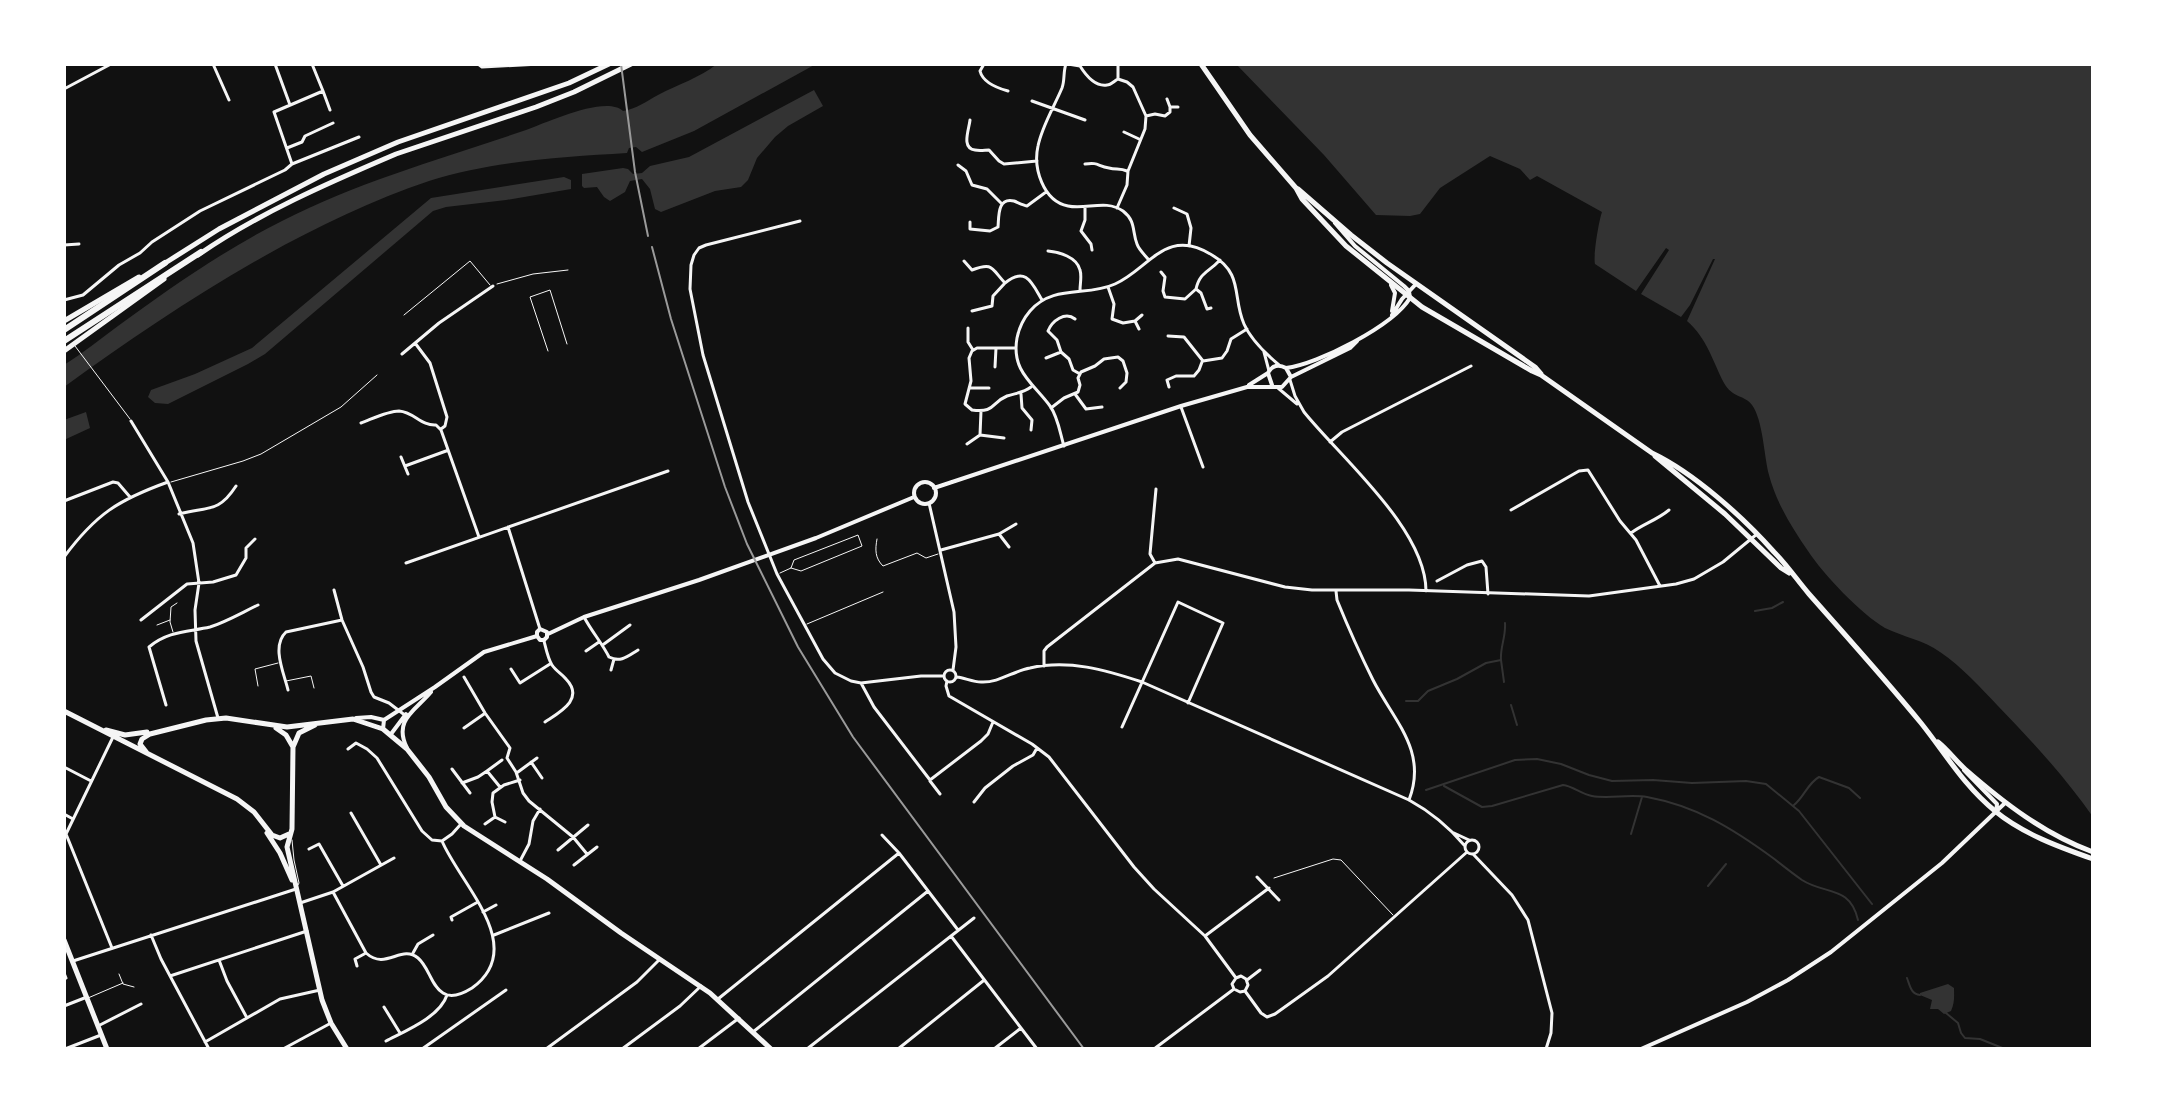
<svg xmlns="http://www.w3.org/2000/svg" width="2157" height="1113" font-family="'Noto Sans',sans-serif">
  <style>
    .water { fill: #333 }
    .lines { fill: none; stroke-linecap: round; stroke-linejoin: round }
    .stream { stroke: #333; stroke-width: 2 }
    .service { stroke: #f5f5f5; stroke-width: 1 }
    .minor { stroke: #f5f5f5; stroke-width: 3 }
    .tertiary { stroke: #f5f5f5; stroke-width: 4 }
    .primary { stroke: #f5f5f5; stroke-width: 5 }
    .trunk { stroke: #f5f5f5; stroke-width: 5 }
    .motorway { stroke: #f5f5f5; stroke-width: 6 }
    .rail { stroke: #9a9a9a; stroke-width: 2 }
  </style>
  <rect width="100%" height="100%" fill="#111"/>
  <path class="water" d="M717,64H816L694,131L642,152L636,147L629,148L627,153C562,157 492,161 429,181C301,224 173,308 64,387V365C83,353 100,339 118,326C170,288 224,250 282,221C360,181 444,158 526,130C548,122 606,95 623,111C636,109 647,101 658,95C679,84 699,78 717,64Z
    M1236,64H2093V817C2065,777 2032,741 1998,706C1980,687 1962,667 1940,652C1924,640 1903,637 1885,628C1861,614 1823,574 1808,551C1792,528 1776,502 1769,475C1764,456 1763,420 1752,405C1745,395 1732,398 1724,383C1713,362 1707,338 1687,321L1715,259H1713L1690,305L1681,317L1641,294L1669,250L1666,248L1636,291L1595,264C1593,256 1599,220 1602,212L1537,176L1530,180L1520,169L1490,156L1440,188L1420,214L1410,216L1376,215L1324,155Z
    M814,90L823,106L788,126L775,137L757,158L748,180L741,187L715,191L661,212L655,209L650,189L642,179L630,181L625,192L610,201L604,197L597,187L584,188L582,186V174L623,168L628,169L633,174L642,173L650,166L689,157Z
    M564,177L571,180V189L506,200L446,207L433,211L265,354L248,364L168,404L155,403L148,397L151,390L195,374L252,348L431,198Z
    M86,412L90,428L64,440V420Z
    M1948,984L1954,988C1954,996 1955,1002 1951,1011L1944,1014L1938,1009H1930L1932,1000L1920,995V993Z"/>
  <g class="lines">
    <path class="stream" d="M1755,611L1772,608L1783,602
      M1501,660L1504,682
      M1406,701H1418L1428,691L1457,679L1486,663L1501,660C1500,647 1506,637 1505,623
      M1511,705L1517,725
      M1444,786L1482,807L1492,806L1563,785C1573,786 1581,794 1592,796C1609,799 1629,794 1647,797C1696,806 1732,828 1773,858C1782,865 1792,873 1802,880C1825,895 1850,885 1858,920
      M1426,790L1515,760L1537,759L1561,764L1589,775L1612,781L1653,780L1692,783L1746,781L1766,784L1799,811L1872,904
      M1794,805C1804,797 1808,783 1819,777L1849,788L1860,798
      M1631,834L1642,797
      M1708,886L1726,864
      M1907,978C1910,986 1911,994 1920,995
      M1946,1013L1958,1023L1961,1033L1965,1038L1980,1039L2005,1049"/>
    <path class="service" d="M497,284L533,274L568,270
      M404,315L470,261L490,285
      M75,346L130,419
      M548,351L530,297L550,290L567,344
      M171,482L243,461L261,454L341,407L377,375
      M877,539C875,550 875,558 883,566L917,553L926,558L938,554
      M780,573L791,568L794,560L858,535L862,546L801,571L791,568
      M807,624L883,592
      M157,625L170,620
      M173,632L170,622L171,607L177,603
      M286,681L311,676L314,688
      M258,686L255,669L278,663
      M292,840L294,860L299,883L298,885
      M1274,878L1333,859L1341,860L1393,915
      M119,974L123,984L134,987
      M88,998L123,983"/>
    <path class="minor" d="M213,64L229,100
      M275,64L290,105
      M312,64L323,91
      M478,64L482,67L540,64
      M984,64L980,71C983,83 997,88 1008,91
      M1066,64C1063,72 1065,80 1062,88C1054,107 1042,126 1038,146C1033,168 1043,201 1068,206C1086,210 1106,199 1123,211C1136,221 1132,231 1137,244C1139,250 1145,255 1148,259
      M1068,64L1080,66C1085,74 1095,87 1107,85C1111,85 1114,81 1118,79
      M1118,79V64
      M64,89L111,64
      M1167,99L1170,107
      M1032,101L1085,120
      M1146,116L1155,114L1165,116L1170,112V107H1178
      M970,120C969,130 961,148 975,150C980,151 985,150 989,150L999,161L1004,164L1037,161
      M1124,132L1139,139
      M287,148L302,142L305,136L333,123
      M292,164L274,112L323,91L330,110
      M1085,164C1099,162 1097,166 1109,168C1116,170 1120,168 1127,171
      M958,165L966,171L972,185L987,189L1002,204
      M1085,207V220L1081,231L1091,244L1092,250
      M1117,208L1127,185L1128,171L1145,129L1146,116L1133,87L1127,82L1118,79
      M1174,208L1187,214L1191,228L1189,246
      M800,221L706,245L699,248L694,255L691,265L690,289L703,355L748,502L777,574L823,659L835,673L851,681L861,683L921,676H944
      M970,222V229L990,231L998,227C999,217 997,197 1014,201C1019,203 1023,205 1027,206L1046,192
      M64,245L79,244
      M1048,251C1059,252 1077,257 1080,270C1082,276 1080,284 1080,290
      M964,261L972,270C993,262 991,268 1005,283C1026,266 1032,283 1042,300
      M1161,272L1165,277L1163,291L1165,297L1185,299L1196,289C1200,272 1208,273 1220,260
      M1108,287L1114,304L1112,319L1123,323L1135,321L1139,329
      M1196,289L1201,293L1207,309L1211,308
      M64,300L83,295L119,265L140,253L152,242L200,211L285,170L292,164L359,137
      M972,311L992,306L993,296L1005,283
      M1075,319C1065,311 1052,321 1048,331L1057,340L1061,352L1069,359L1073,370L1080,374
      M1135,321L1142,315
      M968,328V342L973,350
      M1168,336L1184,337L1203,361L1222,358L1227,351L1231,339L1247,329
      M415,343L430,363L447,417L445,426L441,429
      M1016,348H977L972,351L969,358L971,381L965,404L972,410C996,413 990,403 1007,396C1016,393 1023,393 1031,387
      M1264,352L1269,371
      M402,354L439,323L493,286
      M1046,358L1061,352
      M995,367L996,348
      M1290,380L1295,396L1304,412C1341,458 1426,529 1426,591
      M1169,387L1167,380L1176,376H1194L1199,370L1202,362
      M969,388H989
      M1278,388L1297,404
      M1021,394L1022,408L1032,420L1031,430
      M1075,394L1086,409L1102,407
      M1181,407L1203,467
      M1051,408L1064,398L1078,392L1080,385L1078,378L1081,372L1095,366L1104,359L1118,357L1123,361L1127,373L1126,382L1120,388
      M981,411L980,435L1004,438
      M131,421L168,482L193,543L199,583L195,610L196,641L218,718
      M361,423C372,419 388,411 399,411C414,412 421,426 436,425L441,430L479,537
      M1330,442L1342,432L1471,366
      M967,444L980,435
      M1064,446C1060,433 1058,417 1050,406C1033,383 1011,371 1017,338C1019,328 1024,318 1030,311C1053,284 1087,297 1115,284C1149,269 1166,226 1212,255C1244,274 1232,297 1244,324C1251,340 1266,354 1279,365
      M401,457L408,474
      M405,466L446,451
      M64,501L113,482L118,483L130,497
      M929,503L954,612L956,647L953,670
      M1511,510L1579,471L1588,470L1620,521L1636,540L1660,586
      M179,514C207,506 218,514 236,486
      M508,527L540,629
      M1631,533C1643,524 1657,520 1669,510
      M999,534L1009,547
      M941,550L999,534L1016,524
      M64,557C96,514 118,500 168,482
      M406,563L668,471
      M1155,563L1150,554L1156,489
      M1437,581L1467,565L1482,561L1486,567L1488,594
      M334,590L342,620L363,667L371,692L374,697L389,703L406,716
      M1336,591L1337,600C1348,627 1360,654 1373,680C1394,721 1428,751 1409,800
      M584,617C592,632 602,643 609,657C621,663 628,656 638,650
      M141,620L187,584L213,582L236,575L246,558V548L255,539
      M544,641C546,649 548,659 552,665C556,671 562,674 566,679C585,699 560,712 545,722
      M604,644L630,625
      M586,651L599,642
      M1044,666V651L1047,647L1155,563L1178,559L1285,587L1312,590H1409L1589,596L1676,584L1694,579L1723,562L1757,534
      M511,669L520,683L550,664
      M944 676a6 6 0 1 1 12 0a6 6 0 1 1-12 0Z
      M611,670L614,659
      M464,677L485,713L510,748L507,758L516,772L523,793L529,801L573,837L587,854
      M957,677C965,678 973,682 981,682C999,683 1013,671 1030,668C1068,659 1106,670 1142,682L1409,800C1431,812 1449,827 1465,846
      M947,681L946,686L949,696L1032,744L1049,757L1134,867L1154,889L1205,936L1236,978L1241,976L1246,979L1248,985L1245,991L1240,992L1234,989L1232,984L1236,978
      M861,683L874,707L930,780L981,741L988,734L993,722
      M288,690C284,673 271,646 286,632L342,620
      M166,705L149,647C168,631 188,632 210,627C226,622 243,612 258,605
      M1122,727L1178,602L1223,623L1188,703
      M464,728L484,714
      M348,749L356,743L367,749L377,758L422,831L432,840L442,841L452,834L461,824
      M531,762L542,778
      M64,767L91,781
      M452,769L470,793
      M518,772L537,758
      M930,781L940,794
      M462,783L478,777L487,771
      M500,787L487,771L502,760
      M974,802L985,788L1013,766L1033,755L1037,748
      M351,813L381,865
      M64,814L73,819
      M495,817L492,802L493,793L504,785L520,780
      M485,824L495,817L505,822
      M1454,833L1469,840
      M882,835L899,853L958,930
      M1465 847a7 7 0 1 1 14 0a7 7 0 1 1-14 0Z
      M309,849L319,844L343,886
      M558,850L588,825
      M1473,854L1512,895L1528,920L1552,1013L1551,1033L1546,1049
      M520,861L529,844L533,821L540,809
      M574,865L597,847
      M1257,877L1279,900
      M333,892L366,953C386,971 401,944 418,958C429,967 431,986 443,993C452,999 464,993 472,988C529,947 460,884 442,841
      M300,903L333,892L394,858
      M483,912L496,905
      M452,920L451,917L476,903
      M151,935L161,959L209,1049
      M494,935L549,913
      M951,936L1037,1049
      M1205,936L1269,888
      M112,948L66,834L113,737
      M413,953L418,944L433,935
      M219,960L227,981L247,1018
      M73,961L296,889
      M357,966L355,959L366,953
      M64,973L66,978
      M170,976L307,931
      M1247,980L1260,970
      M1245,991L1261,1013L1267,1017L1275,1014L1328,976L1467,852
      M718,999L899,853
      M64,1006L87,997
      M384,1007L400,1033
      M98,1026L141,1004
      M753,1032L928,891
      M386,1041C405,1031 440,1017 447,995
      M205,1042L280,999L320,990
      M65,1049L101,1035
      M283,1049L331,1023
      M422,1049L506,990
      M546,1049L637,982L659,960
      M622,1049L680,1006L701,986
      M698,1049L739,1018
      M807,1049L974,918
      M898,1049L983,981
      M994,1049L1021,1028
      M1154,1049L1234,989"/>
    <path class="tertiary" d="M1391,285L1395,293L1392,311
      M1392,315L1402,299L1416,284
      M1286,368C1318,364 1393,326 1410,298L1409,291L1404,286L1355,246L1335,223
      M1249,385L1268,373
      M1272,385L1268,373C1272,365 1279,364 1286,368L1291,377
      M914 493a11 11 0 1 1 22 0a11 11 0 1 1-22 0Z
      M934,488L1181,406L1247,387H1282L1291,377L1350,348L1357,341
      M548,634L584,617L699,580L816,538L914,497
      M356,718L371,717L384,720
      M383,729L384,720L435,687L484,652L537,636L540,640H544L547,637V632L540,629L537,632V636
      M391,734L406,714
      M407,748C393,720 415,711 431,692
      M1964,770L1997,804L1996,812
      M1641,1049L1747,1002L1788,980L1831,952L1942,863L2005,803"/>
    <path class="primary" d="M1201,64L1250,135L1296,188L1302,199L1346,246L1422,307L1532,371L1541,375L1652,453C1694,473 1743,517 1774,552C1787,565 1797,580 1809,594C1847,637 1885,679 1921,723C1945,753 1964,786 1995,811C2023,834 2059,847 2093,859
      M1298,189L1351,235L1387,263L1535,367L1541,374
      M1655,456L1725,514L1781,568L1789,573
      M64,711L237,799L254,812L272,835L280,838L289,834
      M276,728L286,735L293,747L292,829L287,847L322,1000L331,1023L347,1049
      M106,730L125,735L147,732
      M1938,742C1948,750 1956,761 1965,769C2004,803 2044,834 2093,852
      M293,747L299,733L315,725
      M147,753L140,744L142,739L150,734L206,720L226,718L287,727L353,719L383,729L407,749L429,777L446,807L464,826L547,879L621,933L710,993L771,1049
      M267,833L280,853L292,880
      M64,940L107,1049"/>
    <path class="trunk" d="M198,255C259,213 328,183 396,154L536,107L574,92L631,64
      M162,265L219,229L324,174L398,142L569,83L609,64
      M64,321L139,277
      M64,351L164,279"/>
    <path class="motorway" d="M64,330L165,263
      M64,341L201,252"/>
    <path class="rail" d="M621,64L635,172L648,236
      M652,247L671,319L725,487L747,544L798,647L853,737L1084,1049"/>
  </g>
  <rect width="2157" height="1113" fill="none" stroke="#ffffff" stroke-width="132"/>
</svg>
